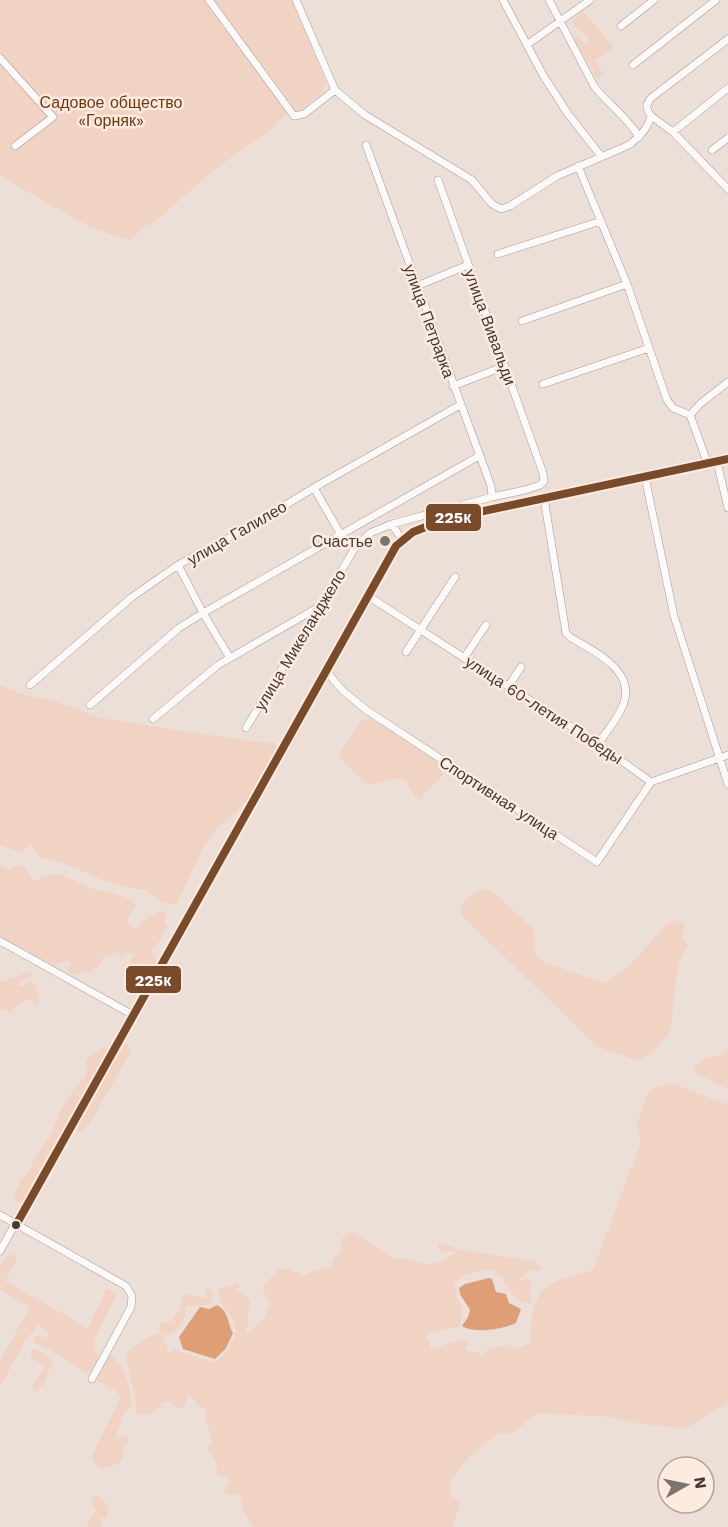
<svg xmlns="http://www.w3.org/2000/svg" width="728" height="1527" font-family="'Work Sans',sans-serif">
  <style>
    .green { fill: #f1d3c3 }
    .water { fill: #de9e76 }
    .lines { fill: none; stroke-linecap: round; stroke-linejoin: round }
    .minor-casing { stroke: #a49b95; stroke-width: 8 }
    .minor { stroke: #fcfaf9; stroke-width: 7 }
    .bus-1-casing { stroke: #fdebe0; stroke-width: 12 }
    .bus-1 { stroke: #7a4b2a; stroke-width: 8 }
    .poi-dot { fill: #7e746e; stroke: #fdebe0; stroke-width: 2 }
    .bus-dot { fill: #433a35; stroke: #fdebe0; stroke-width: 2 }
    .labels { text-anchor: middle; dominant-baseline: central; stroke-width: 5; stroke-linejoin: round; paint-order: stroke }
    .park-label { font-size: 16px; fill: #713810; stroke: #fdebe0 }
    .street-label { font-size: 16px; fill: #433a35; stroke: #fdebe0 }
    .poi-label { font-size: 16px; fill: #433a35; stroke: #fdebe0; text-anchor: end }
    .line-badge { stroke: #fdebe0; stroke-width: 2 }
    .badge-label { font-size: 16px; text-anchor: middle; font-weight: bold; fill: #fff }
  </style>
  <rect width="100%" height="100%" fill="#ebdfd8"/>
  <path class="green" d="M0,0H293L326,83L323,92L302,109L286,114L274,127L214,170L153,223L144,226L131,241L90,227L0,176Z
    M583,11L614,48L595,60L603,73L597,79L573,38L579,37L586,45L590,41L584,33L574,26L573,20Z
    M0,685L24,695L55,701L100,718L249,741L276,743L278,749L250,798L226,821L215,830L201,851L177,904C165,905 152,897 144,889C114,890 86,870 58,862C52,860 46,860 40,857L30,844L21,853L0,845Z
    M366,719H371C386,727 443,757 443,774L420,799L415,796L405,780L392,778L372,785L366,783L340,758V753L360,722Z
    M0,865L9,870L16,865L25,867L33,880H39L43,876L59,874L98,891H109L133,901L136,906L128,917V923L134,930L141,922L160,910L166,913L164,923L168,926L161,933V940L151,949L157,962V969L152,972C149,966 142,963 136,966L137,970L135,973L132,971L130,962L134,953L127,954L120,960L121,954L116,951L111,956L107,955L103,956L102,964L90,972L83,971L79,976L67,972L71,963L69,960L54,965L0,937Z
    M484,889L491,890L534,929L535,954L544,962L603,983L623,971L638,957L667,923L679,920L684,924L682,939L688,945L679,964L675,983L671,1031L653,1051L639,1061L598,1047L462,916L461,905L474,893Z
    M28,972L33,974L19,983V986H23L30,982L35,984L40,997L38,1004L28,999L14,1007L13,1011L10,1012L6,1009L0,1012V983Z
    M126,1041L131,1051L93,1118L87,1127L79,1132L76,1129C81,1114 90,1105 98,1092C107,1075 115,1057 126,1041Z
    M104,1046L109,1051C104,1060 98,1066 95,1076L46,1160L24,1203L15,1202L14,1197L21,1180L30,1171L32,1164L51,1133L60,1111L76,1086L85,1077L87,1071L86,1063L89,1056Z
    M728,1051V1089L695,1073L694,1068L707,1058L724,1054Z
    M672,1083L728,1105V1403L686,1428L640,1424L612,1417L537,1413L512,1434H497L469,1457L452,1479L449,1493L460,1503L452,1527H253L243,1510L241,1500L238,1495L226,1494L224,1490L229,1482L228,1478L217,1475L216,1468L218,1465L211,1453L206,1449L213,1442L206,1420V1409H202L189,1394L184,1406L178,1409L168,1401L162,1403L152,1414H137L135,1397L126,1358L128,1351L131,1350L143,1340L160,1333L164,1336L163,1340L167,1345L168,1352H171L175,1349C183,1355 197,1354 203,1360L206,1359L213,1364C228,1353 225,1354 233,1340C244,1321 217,1310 219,1289L237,1283L240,1288L234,1291C242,1291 247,1296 251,1301L248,1306L250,1310L247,1316L249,1320L245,1332L247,1334L264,1319L271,1303L262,1289L277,1270L291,1269L294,1273L297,1272L300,1276C307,1276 311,1271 317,1270C322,1269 325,1269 330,1268L334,1258L342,1249L341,1239L350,1233H354L394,1258L399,1260L406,1258C427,1268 437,1264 456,1253L453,1251L443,1253L437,1245L443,1243L460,1250L535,1261L541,1268L540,1271L527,1270L525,1275L518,1279L522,1280L528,1278L531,1280V1290L528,1292L532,1298L530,1303L520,1302L503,1282L506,1278L496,1274L495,1271C481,1269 462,1273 454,1285L457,1298L463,1308L460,1326L430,1333L425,1338L429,1341L431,1348L434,1349L451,1342L465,1340L468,1343L465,1349L473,1353L476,1351L481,1355L487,1350L509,1344L515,1350L530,1343C531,1326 532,1295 548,1286C561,1278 579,1275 593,1270L641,1142L637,1123L650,1089Z
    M8,1254L14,1256L17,1260L5,1281L88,1328L106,1290L110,1289L116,1296C109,1311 99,1327 94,1343L96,1344L94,1350L100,1357C98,1362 91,1370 87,1373L54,1352L33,1342L35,1338L40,1335L44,1338L48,1336V1332L38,1325L25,1341L0,1387V1361L30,1307L0,1290V1267Z
    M206,1289H209L215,1294L211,1298L212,1303C205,1308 194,1303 186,1307C185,1323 181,1328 167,1336L160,1331L159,1327L161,1323L172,1321L180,1309L183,1296L192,1294L191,1297L195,1296L202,1298L206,1297Z
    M32,1348L41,1352L53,1361L43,1385L34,1391L32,1386L46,1366L31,1358Z
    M111,1355C124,1366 133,1391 131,1407L124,1413L115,1439L125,1435L129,1438V1443L123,1446V1459L117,1464L101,1469L93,1461L92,1456L121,1397L116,1391L98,1381C97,1373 103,1358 111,1355Z
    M94,1495C101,1495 107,1503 109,1509L106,1518H99L102,1527H86L96,1510L91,1502Z"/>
  <path class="water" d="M489,1278L492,1279L496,1292L506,1294L509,1303L521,1309L516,1323C504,1329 474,1334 462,1326L468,1317L470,1310L460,1294L459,1288L465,1284Z
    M217,1305C230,1313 227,1323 233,1333L226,1348L215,1359L183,1349L179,1337L200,1307L209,1309Z"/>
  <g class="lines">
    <g class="minor-casing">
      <path id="minor" d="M209,0L294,116L304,114L335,90
        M296,0L335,90L365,115L472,180L492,204L501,209L510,206L557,176L629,145C639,137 648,129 651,116C646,108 645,106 651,98L728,39
        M503,0L543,75L568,114L601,156
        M549,0L594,86C608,105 627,116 639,137
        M621,26L654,0
        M528,44L590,0
        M0,58L53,117L15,146
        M633,65L716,0
        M651,116L673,132L728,189
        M673,132L728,88
        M366,145L491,486L492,497
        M712,150L728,138
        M578,166L627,284L667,400L673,408L690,415
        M498,254L601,221
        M417,286L468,265
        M522,321L627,284
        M543,384L649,348
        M453,386L505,366
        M717,462L728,508
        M708,464L690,415L701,403L728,382
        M645,477L674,616L728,784
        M314,488L341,535L355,548
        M544,498L566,633L571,638C594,651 637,671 623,705C618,719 606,732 598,744
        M392,524L402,540
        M178,565L203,613L230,658
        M368,596L598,744L651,782L728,755
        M406,652L455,577
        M464,658L486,625
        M327,672L342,690L365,709L597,862L651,782
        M30,685L132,597L178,565L247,528L317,486L460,405
        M508,687L521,667
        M90,705L179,628L203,613L479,456
        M153,719L218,665L317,608
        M246,728L355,548L370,533L392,524L492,497L525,490L540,485L544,481L543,473L438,180
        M0,941L133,1015
        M0,1215L126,1286L132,1296L131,1307L92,1379
        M0,1251L194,905L289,741L396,546C409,531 427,525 446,519L728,459"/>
    </g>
    <use href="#minor" class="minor"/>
    <g class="bus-1-casing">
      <path id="bus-1" d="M16,1225C142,998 271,773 396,546L413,532L446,519L728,459"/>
    </g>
    <use href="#bus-1" class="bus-1"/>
  </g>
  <circle class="poi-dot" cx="385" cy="541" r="6"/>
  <circle class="bus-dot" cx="16" cy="1225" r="5"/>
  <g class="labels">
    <g class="park-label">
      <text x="111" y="102">Садовое общество<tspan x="111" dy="18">«Горняк»</tspan></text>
    </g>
    <g class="street-label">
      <text transform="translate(429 321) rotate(70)">улица Петрарка</text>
      <text transform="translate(490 327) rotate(70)">улица Вивальди</text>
      <text transform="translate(237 533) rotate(-30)">улица Галилео</text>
      <text transform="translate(300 640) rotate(-59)">улица Микеланджело</text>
      <text transform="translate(544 710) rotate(33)">улица 60-летия Победы</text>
      <text transform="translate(499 798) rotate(33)">Спортивная улица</text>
    </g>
    <g class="poi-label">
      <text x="373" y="541">Счастье</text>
    </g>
  </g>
  <g class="line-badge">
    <rect x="425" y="503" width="57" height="29" rx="6" fill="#7a4b2a"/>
    <rect x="125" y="965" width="57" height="29" rx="6" fill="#7a4b2a"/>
  </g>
  <g class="badge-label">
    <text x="453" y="523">225к</text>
    <text x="153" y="986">225к</text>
  </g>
  <g transform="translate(686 1485) rotate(81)"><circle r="28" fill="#fdebe0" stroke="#b3a49c" stroke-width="1.5"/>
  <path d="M0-4.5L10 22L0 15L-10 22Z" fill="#7e746e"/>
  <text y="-9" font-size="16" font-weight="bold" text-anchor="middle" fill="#433a35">N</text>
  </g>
</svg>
